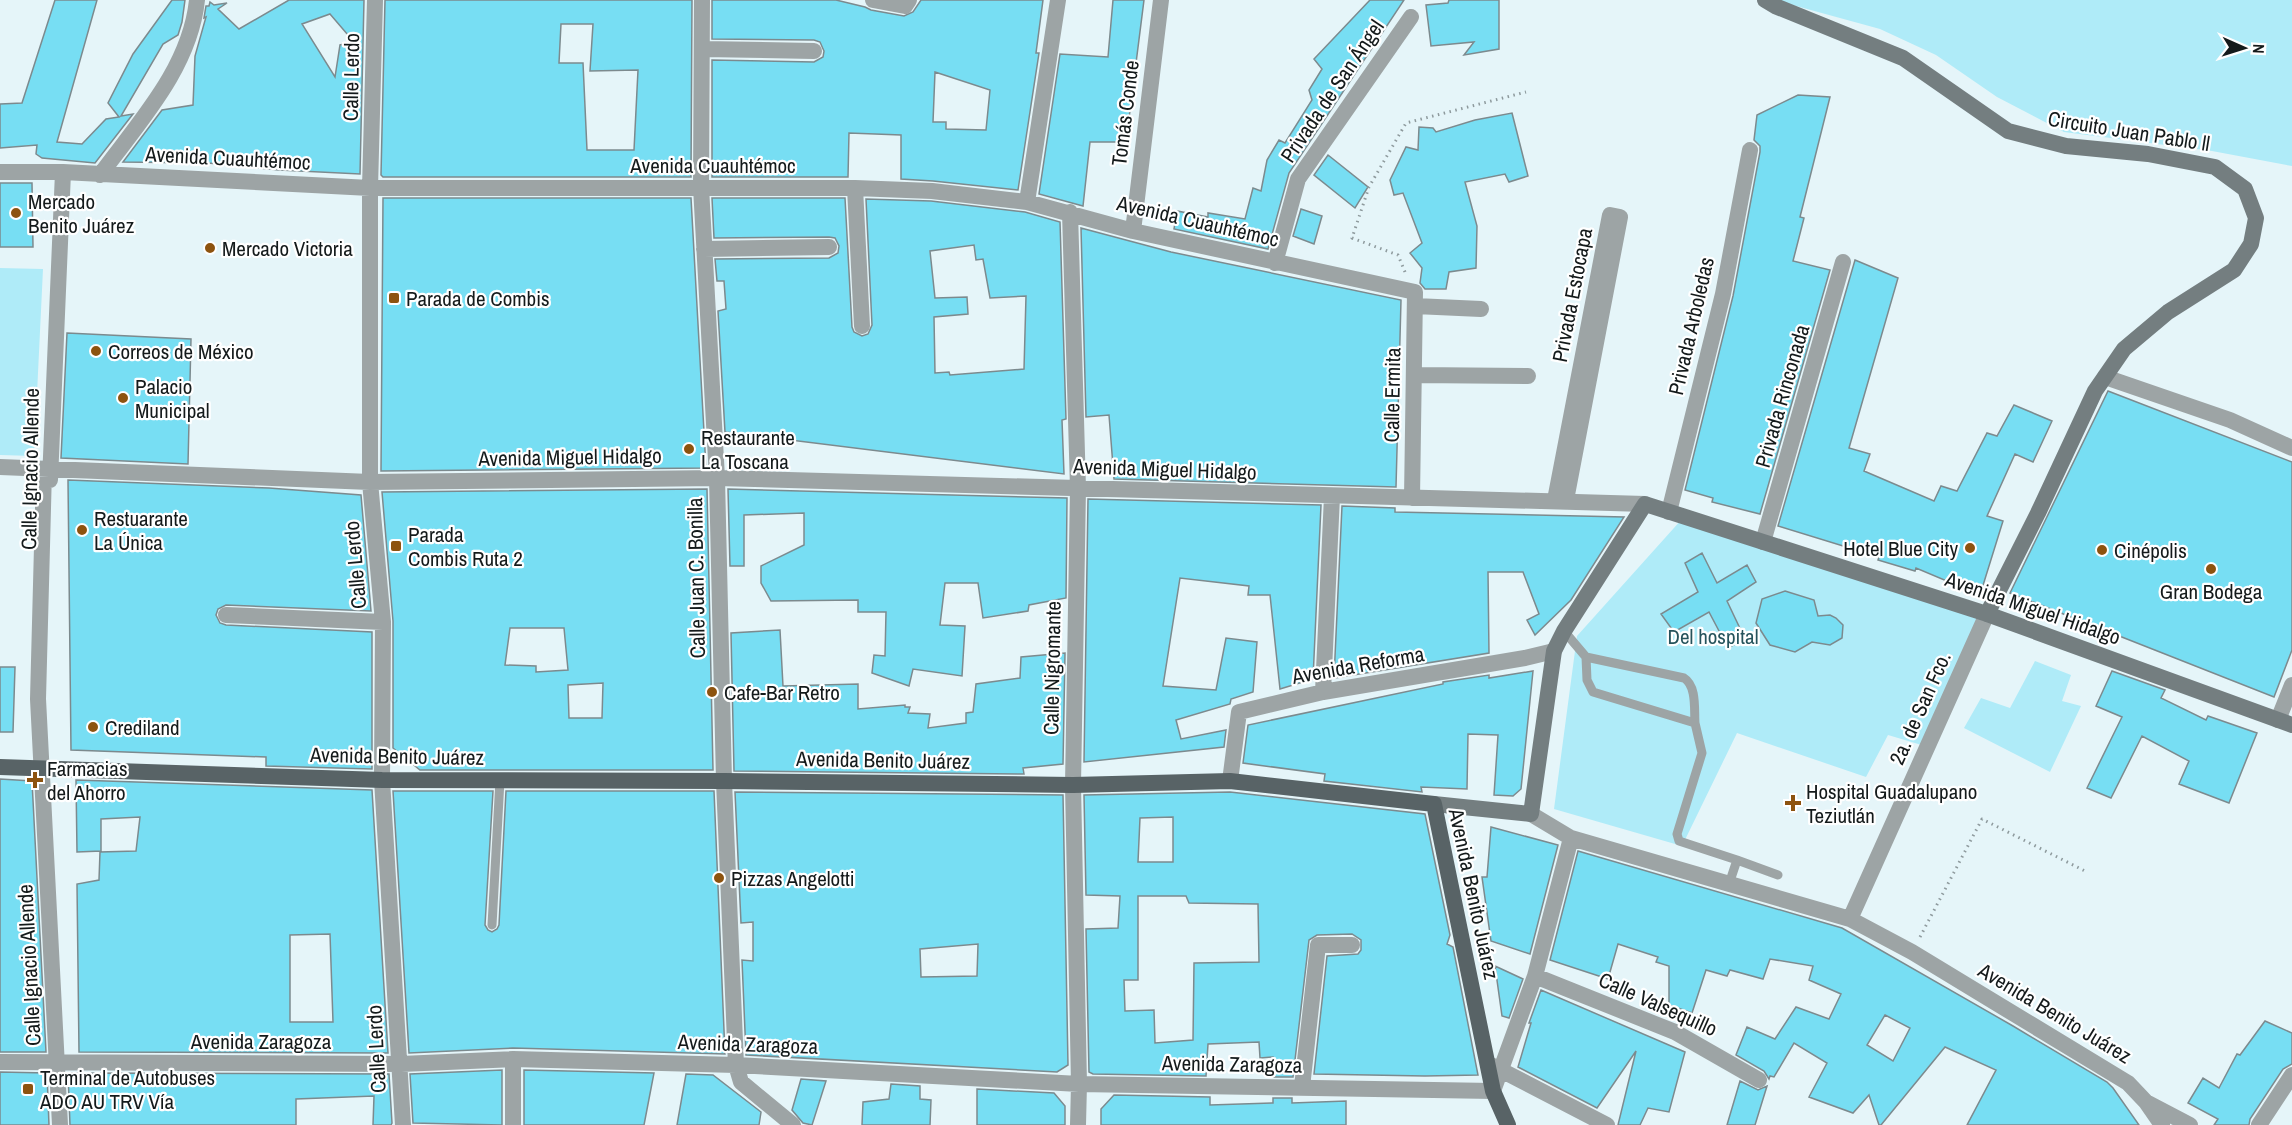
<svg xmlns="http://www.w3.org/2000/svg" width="2292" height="1125" font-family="'Archivo Narrow',sans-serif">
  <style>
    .green { fill: #afebf8 }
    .building { fill: #77def3; stroke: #7c8a8e; stroke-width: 1.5; fill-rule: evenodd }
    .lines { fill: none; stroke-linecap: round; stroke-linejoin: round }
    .path { stroke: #8e9a9d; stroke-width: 3; stroke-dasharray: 1.5 4.5; stroke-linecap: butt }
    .service { stroke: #9da4a5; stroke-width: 9 }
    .minor { stroke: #9da4a5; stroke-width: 16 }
    .secondary { stroke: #747e80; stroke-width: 16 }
    .primary { stroke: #586366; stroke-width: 16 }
    .poi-dot { fill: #8d530f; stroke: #fff; stroke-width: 2 }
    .labels { text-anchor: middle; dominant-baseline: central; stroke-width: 4.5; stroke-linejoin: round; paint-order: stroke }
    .street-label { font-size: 21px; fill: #141a1b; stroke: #fff }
    .poi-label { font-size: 21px; fill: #141a1b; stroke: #fff; text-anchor: start }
    .park-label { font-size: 21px; fill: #25535c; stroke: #fff }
  </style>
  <rect width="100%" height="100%" fill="#e5f5f9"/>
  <path class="green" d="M1774,0H2292V166L2212,151L2064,132L1997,97L1936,55L1880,29Z
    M0,268L43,269L34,456L0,455Z
    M1682,519L1985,619L1925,746L1888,735L1866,777L1737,733L1682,846L1554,809L1577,636Z
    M2035,661L2071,675L2062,701L2081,706L2050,772L1964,728L1981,698L2010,708Z"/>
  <path class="building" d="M55,0H97L57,142L82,144L106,119L119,117L108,103L133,54L172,0H185L182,22L178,35L163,44L121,116L133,114L95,163L42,158L36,154L37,145L0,148V104L22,103Z
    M289,0H364L360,174L279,170L208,163L123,162L162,110L193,105L195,56L206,17L204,18L206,6H209L210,2L214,5L227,3L218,9L239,29ZM330,14L354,42L340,45L335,77L302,24Z
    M385,0H692L691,177H383L381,175ZM561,24H593L590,71L638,70L634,150H587L583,63H559Z
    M712,0H836L865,7L871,10L904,16L913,12L921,0H1043L1036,53H1039L1018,190L933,181L901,179V135L849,133L848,177H712V60L814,62L823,57L824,51L820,42L814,40L712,39ZM935,72L990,90L986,130L946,129V122H933Z
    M1113,0H1144L1126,142H1090L1083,206L1039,194L1060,54L1108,57Z
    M1370,0H1404L1289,173L1268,249L1174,229L1177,211L1208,217V213L1245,219L1253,188L1261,191L1267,160L1279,140L1285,143L1312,100L1309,90L1322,69L1314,59Z
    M1449,0H1499V49L1464,55L1474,42L1431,46L1426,5L1448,3Z
    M1798,95L1830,97L1800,217L1804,218L1793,261L1830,270L1760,514L1712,502L1713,498L1685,490L1733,296L1760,152V146L1754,140L1757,115Z
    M1512,113L1528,176L1509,182L1505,174L1465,182L1477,226L1476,268L1449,272L1446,289H1425L1420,283L1422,268L1410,253L1422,243L1403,193L1394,195L1390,180L1406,147L1418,150L1419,127L1433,128L1436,132L1475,120Z
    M1328,155L1368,187L1355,208L1314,175Z
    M0,183H32L33,247H0Z
    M383,198H691L706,468L381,471Z
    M712,198H845L852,327L854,332L862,336L868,334L872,325L866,199L931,201L1025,212L1060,222L1066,419L1062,420L1064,474L725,432L718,311L726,309L724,281H717L715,259L829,258L838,253L839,246L835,238L829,237L714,238ZM974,245L976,260L983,259L990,298L1026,296L1024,369L950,375L949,372L935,373L934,317L968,314L967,297L935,298L930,251Z
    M1301,209L1322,216L1314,244L1293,236Z
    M1081,228L1171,252L1401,300L1396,487L1114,479L1109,415L1086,417Z
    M1855,260L1898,278L1849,448L1870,454L1864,471L1934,501L1941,486L1957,491L1987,433L1997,436L2014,405L2052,421L2033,462L2015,454L1987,516L2003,521L1980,595L1916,568L1915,571L1878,560L1879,557L1778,526Z
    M67,333L191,339L188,464L61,458Z
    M2108,391L2292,462V650L2274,697L2010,593Z
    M68,480L269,488L361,495L371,611L226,605L218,609L216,615L220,623L226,625L372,632V769L266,766V757L71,750Z
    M707,489L713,770H420L393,748V621L382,492ZM510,628H564L568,670L536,672V666L505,665ZM603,683L602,718H569L568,685Z
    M728,489L1067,498L1066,598L1029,605L1028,611L983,618L978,583H945L940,625L965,626L962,676L913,669L909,686L872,673L874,655L885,656L886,612H858V600L771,601L761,583V566L804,545V513L744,515V566H730Z
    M1088,499L1321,505L1313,679L1280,689L1270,595H1248L1249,586L1180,578L1163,686L1216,690L1226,638L1257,642L1253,692L1231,699L1230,704L1176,720L1181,739L1226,730L1224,747L1084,762Z
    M1342,506L1395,508V512L1624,517L1571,600L1535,635L1527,620L1539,614L1523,572H1488L1489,653L1334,678Z
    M1702,553L1717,583L1747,565L1756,582L1727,601L1745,639L1728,648L1709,612L1674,632L1661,614L1698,592L1685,563Z
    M1785,591L1814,600L1818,616L1830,615L1836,618L1843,625L1842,638L1830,645L1812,642L1795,652L1770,645L1756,623L1762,599Z
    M780,630L783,686L858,684V709L905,705V707H910L908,713L930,714L928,728L966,723V713L973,712L976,684L1020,678L1021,657L1065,653L1063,764L1023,768L1024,774L734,771L731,633Z
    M0,667H15L13,732H0Z
    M1533,671L1521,789L1513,796L1494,795L1498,735L1468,734L1467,789L1421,787L1422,792L1324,781L1325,774L1243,763L1248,725L1443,684V682L1489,675V678Z
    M2112,671L2165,690L2161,698L2206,720L2208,716L2257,733L2229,803L2179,784L2189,761L2142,736L2111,798L2087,788L2122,717L2096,706Z
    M0,779L32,781L46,1052H0Z
    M76,780L372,790L388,1053L79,1052L77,884L99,880L100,852L136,851L140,817L101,819V851L77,852ZM330,934L333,1022H290V935Z
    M393,791H493L485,925L488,930L492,932L497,929L499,925L506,791H714L725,1054L513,1048L409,1053Z
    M735,792L1063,795L1068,1065L1057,1072L746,1055L742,960L753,961V922L741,923ZM978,944L977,976L921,977L920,949Z
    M1230,792L1425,814L1450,935L1447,944L1453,947L1478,1075L1425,1076L1314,1074L1327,956L1358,954L1361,950V940L1352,934L1317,935L1309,940L1293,1077H1273V1057L1260,1058L1259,1042L1208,1044L1206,1076L1093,1074L1089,1072L1086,929L1118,928L1120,896L1086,895L1084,795ZM1173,817V862H1138L1140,818ZM1138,896H1186L1189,903L1258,904L1259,962L1194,963L1193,1040L1155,1043L1154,1010L1125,1011L1124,980H1138Z
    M1491,827L1558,845L1530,954L1491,941L1482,877H1487Z
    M1578,851L1842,928L2013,1026L2107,1082L2113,1088L2139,1125H1967L1996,1070L1945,1047L1881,1125H1879L1869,1095L1853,1113L1809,1097L1827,1063L1794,1043L1774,1077L1770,1076L1769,1079L1764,1071L1736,1055L1747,1027L1775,1039L1796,1007L1829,1019L1841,994L1809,980L1813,966L1770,959L1763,979L1730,970L1727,976L1706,970L1692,1013L1669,1005V966L1656,962L1658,957L1618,944L1608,979L1550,960ZM1885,1015L1910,1028L1893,1061L1867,1045Z
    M1495,966L1523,979L1509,1018L1502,1016Z
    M1541,990L1685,1052L1669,1112L1648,1108L1640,1125H1618L1636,1051L1597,1108L1518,1067L1531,1023H1529Z
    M2265,1021L2292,1033V1064L2283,1069L2250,1119L2249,1125H2214L2218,1119L2188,1103L2203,1078L2219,1088L2237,1054L2240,1055Z
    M502,1070V1125L413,1123L410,1074Z
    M524,1070L654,1073L644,1125H524Z
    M0,1072L47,1073L49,1125H0Z
    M68,1073L389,1074L392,1123L391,1125H373L374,1096L296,1099V1125H70Z
    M686,1074L713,1075L761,1112L759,1125H677Z
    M801,1079L826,1081L812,1125L803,1123L792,1110Z
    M1740,1081L1758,1090L1767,1086L1755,1125H1727Z
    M891,1084L920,1086V1099L931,1100L930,1125H862L863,1102L889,1099Z
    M977,1089L1054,1093L1065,1106V1125H977Z
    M1114,1095L1210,1097V1105L1273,1103V1098H1292V1103L1346,1101V1125H1101V1109Z"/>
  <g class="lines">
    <path class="path" d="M1405,272L1398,255L1352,238L1369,187L1406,123L1526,92
      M1920,937L1982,819L2085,871"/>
    <path class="service" d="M1564,631L1586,657
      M1586,657L1684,678C1697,686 1694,710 1695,723L1593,692L1587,680Z
      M1695,723L1702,753L1677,834L1679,841L1737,860L1729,884
      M1737,860L1778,875
      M492,925L500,780"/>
    <path class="minor" d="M375,0L370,188V482L383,622L382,780L403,1125
      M702,0L701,187L717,478L724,781L736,1065L741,1082L793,1125
      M873,0L905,6L909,0
      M703,49L814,51
      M0,172H63L370,188H855L932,191L1027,202L1133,231L1415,292L1412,498
      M100,175C139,122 190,68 197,0
      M855,188L862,326
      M1027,202L1058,0
      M1070,212L1078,488L1073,785L1079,1084L1078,1125
      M1133,231L1161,0
      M704,249L829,247
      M1275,263L1298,179L1411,17
      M1415,306L1481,309
      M1415,375L1528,376
      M2105,377L2230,420L2292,448
      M0,467L370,482L717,478L1645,504
      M44,470L38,699L60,1125
      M50,480L63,172
      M1555,500L1610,215L1620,217L1566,500
      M1669,512L1723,294L1750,150
      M1763,542L1843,262
      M226,615L383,622
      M1323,692L1332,496
      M2278,720L2292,685
      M1230,781L1239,712L1323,692L1525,658L1554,651
      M1531,814L1571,838L1850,919L1912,952L2128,1083L2146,1102L2162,1125
      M1850,919L1987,614
      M1535,976L1675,1032L1759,1080
      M513,1059V1125
      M0,1062L401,1064L513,1059L736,1065L1079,1084L1493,1091L1535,976L1571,838
      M1491,1065L1607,1125
      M1302,1087L1318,945H1352
      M2148,1103L2190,1125
      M2259,1125L2292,1075"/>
    <path class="secondary" d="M1765,0L1775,6L1903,58L2008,131L2066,146L2148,154L2215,167L2245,189L2256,218L2251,244L2234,270L2168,312L2124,349L2095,391L2038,513L1987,614
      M1434,804L1531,814L1554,651L1564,631L1645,504L1987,614L2292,725"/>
    <path class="primary" d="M0,767L382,780L724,781L1073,785L1230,781L1434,804L1493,1091L1508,1125"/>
  </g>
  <g class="poi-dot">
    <circle cx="16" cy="213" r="6"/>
    <circle cx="210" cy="248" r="6"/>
    <rect x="388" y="292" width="12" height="12" rx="3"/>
    <circle cx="96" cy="351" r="6"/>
    <circle cx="123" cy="398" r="6"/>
    <circle cx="689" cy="449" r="6"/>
    <circle cx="82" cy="530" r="6"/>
    <rect x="390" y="540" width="12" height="12" rx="3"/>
    <circle cx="1970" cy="548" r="6"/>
    <circle cx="2102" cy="550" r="6"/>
    <circle cx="2211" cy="569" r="6"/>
    <circle cx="712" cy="692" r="6"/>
    <circle cx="93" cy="727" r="6"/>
    <path d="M32 771h6v6h6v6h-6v6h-6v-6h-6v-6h6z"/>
    <path d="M1790 794h6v6h6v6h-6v6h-6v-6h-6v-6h6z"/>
    <circle cx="719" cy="878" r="6"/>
    <rect x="22" y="1083" width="12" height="12" rx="3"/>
  </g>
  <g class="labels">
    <g class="street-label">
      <text transform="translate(351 77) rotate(-89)">Calle Lerdo</text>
      <text transform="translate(1332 91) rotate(-56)">Privada de San Ángel</text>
      <text transform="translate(1125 113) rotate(-83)">Tomás Conde</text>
      <text transform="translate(2129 131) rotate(9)">Circuito Juan Pablo ll</text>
      <text transform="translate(228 158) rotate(3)">Avenida Cuauhtémoc</text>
      <text x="713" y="165">Avenida Cuauhtémoc</text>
      <text transform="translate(1198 221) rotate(13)">Avenida Cuauhtémoc</text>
      <text transform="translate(1572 295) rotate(-79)">Privada Estocapa</text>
      <text transform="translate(1691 326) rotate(-77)">Privada Arboledas</text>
      <text transform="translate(1392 395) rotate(-89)">Calle Ermita</text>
      <text transform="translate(1782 396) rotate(-74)">Privada Rinconada</text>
      <text transform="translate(570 457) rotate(-1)">Avenida Miguel Hidalgo</text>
      <text transform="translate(30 469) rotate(-89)">Calle Ignacio Allende</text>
      <text transform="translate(1165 469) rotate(2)">Avenida Miguel Hidalgo</text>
      <text transform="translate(355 565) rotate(-95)">Calle Lerdo</text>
      <text transform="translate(696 578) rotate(-91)">Calle Juan C. Bonilla</text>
      <text transform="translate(2033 608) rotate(19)">Avenida Miguel Hidalgo</text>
      <text transform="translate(1358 665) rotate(-10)">Avenida Reforma</text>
      <text transform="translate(1052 668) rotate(-89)">Calle Nigromante</text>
      <text transform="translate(1920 708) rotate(-66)">2a. de San Fco.</text>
      <text transform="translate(397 756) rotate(1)">Avenida Benito Juárez</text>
      <text transform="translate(883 760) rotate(1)">Avenida Benito Juárez</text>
      <text transform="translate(1474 894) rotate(78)">Avenida Benito Juárez</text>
      <text transform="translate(29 965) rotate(-93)">Calle Ignacio Allende</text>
      <text transform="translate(1658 1004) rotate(24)">Calle Valsequillo</text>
      <text transform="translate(2055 1013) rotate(31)">Avenida Benito Juárez</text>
      <text x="261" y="1041">Avenida Zaragoza</text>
      <text transform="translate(748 1044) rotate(2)">Avenida Zaragoza</text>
      <text transform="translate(376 1049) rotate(-93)">Calle Lerdo</text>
      <text transform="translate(1232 1064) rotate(1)">Avenida Zaragoza</text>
    </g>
    <g class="poi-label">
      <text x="28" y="201">Mercado<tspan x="28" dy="24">Benito Juárez</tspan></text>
      <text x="222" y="248">Mercado Victoria</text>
      <text x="406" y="298">Parada de Combis</text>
      <text x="108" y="351">Correos de México</text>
      <text x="135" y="386">Palacio<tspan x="135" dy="24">Municipal</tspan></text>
      <text x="701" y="437">Restaurante<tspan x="701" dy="24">La Toscana</tspan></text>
      <text x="94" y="518">Restuarante<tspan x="94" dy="24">La Única</tspan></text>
      <text x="408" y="534">Parada<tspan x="408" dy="24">Combis Ruta 2</tspan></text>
      <text x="1958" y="548" text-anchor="end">Hotel Blue City</text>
      <text x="2114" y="550">Cinépolis</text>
      <text x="2211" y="591" text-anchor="middle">Gran Bodega</text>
      <text x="724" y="692">Cafe-Bar Retro</text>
      <text x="105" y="727">Crediland</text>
      <text x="47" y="768">Farmacias<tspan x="47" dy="24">del Ahorro</tspan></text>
      <text x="1806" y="791">Hospital Guadalupano<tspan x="1806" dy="24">Teziutlán</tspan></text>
      <text x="731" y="878">Pizzas Angelotti</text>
      <text x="40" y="1077">Terminal de Autobuses<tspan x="40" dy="24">ADO AU TRV Vía</tspan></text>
    </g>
    <g class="park-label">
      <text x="1713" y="636">Del hospital</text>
    </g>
  </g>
  <g transform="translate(2244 48) rotate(93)" stroke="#ffffff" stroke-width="4.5" paint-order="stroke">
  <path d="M0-4.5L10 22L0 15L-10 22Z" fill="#141a1b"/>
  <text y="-9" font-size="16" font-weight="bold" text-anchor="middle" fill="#141a1b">N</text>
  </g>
</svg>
